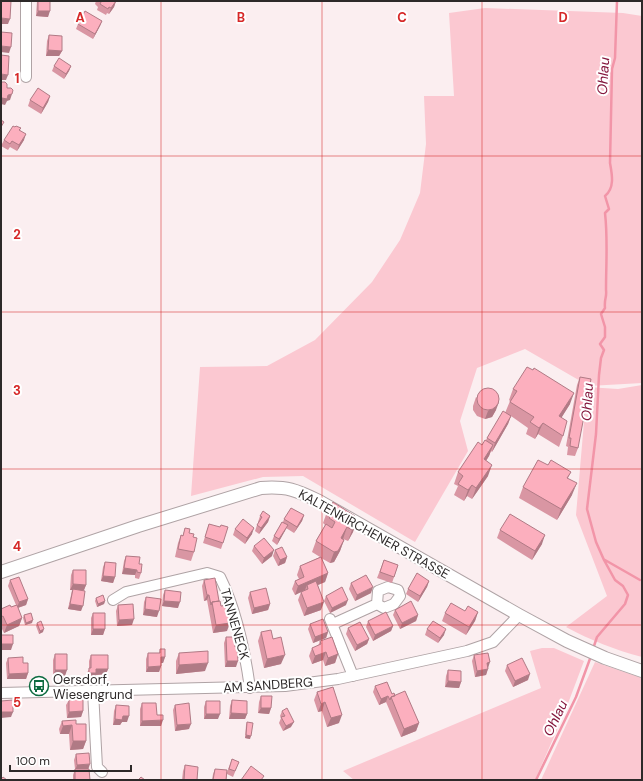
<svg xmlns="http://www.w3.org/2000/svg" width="643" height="781" font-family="'DM Sans',sans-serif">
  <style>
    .green { fill: #fbc8d1 }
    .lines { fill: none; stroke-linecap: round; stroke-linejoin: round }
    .stream { stroke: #f295a8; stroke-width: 2.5 }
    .minor-casing { stroke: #afa3a5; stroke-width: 12 }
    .major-casing { stroke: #afa3a5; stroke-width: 14 }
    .minor { stroke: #fff; stroke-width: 10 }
    .major { stroke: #fff; stroke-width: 12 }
    .wall { fill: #d996a3 }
    .shaded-wall { fill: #b07a85 }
    .building { fill: #fcafbe; stroke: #b07a85 }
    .grid { fill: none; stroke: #d62828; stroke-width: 1; stroke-opacity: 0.55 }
    .labels { text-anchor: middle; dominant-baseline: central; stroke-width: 4; stroke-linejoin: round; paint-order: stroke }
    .street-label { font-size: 13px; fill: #2d2929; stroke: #fff }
    .poi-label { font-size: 13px; fill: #2d2929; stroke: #fff; text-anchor: start }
    .water-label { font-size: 14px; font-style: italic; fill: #84173d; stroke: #fff }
    .grid-label { font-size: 13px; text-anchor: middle; font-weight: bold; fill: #d62828; stroke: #fff; stroke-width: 4; stroke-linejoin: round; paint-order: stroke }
  </style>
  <rect width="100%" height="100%" fill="#fbeef0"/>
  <path class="green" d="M485,8L623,13L642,16V383L589,386L525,349L477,368L460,421L468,451L415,542L303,476L263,477L191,496L200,367L267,366L315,340L372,282L400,240L420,193L426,144L424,96H454L449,13Z
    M642,385V657C615,650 590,640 566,627L607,596L576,515L587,387L618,389Z
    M542,648H554L584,661L564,714L535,780H354L343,771L541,688L530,651Z
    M595,662L642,678V780H541Z"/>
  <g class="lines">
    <path class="stream" d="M605,560L640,580
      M593,649L597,637L625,604L628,595L623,586L615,580L604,560L596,542L587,509L596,434L599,375L601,358L604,350L600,344L605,337V327L601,314L605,308C604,298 607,298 606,290C606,264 608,239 605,213L609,209L605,196C615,188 612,174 610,163L612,69L615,58L617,1
      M536,780L576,697L591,656"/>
    <g class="minor-casing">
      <path id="minor" d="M26,77V1
        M113,600L126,592L207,573L220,577C236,609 245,652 250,688
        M330,619L353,676
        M333,624L377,604L384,608L394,604L400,596L398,590L388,587L378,591L377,604
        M93,691L97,767L102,772
        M1,693L285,686L338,679L467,651L493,642L519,615"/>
    </g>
    <g class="major-casing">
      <path id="major" d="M1,572L138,526L261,488C287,486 296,490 319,501L519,615L567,641L605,658L642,671"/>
    </g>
    <use href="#minor" class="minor"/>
    <use href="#major" class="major"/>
  </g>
  <path class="wall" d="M37,1H50L48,17L36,16Z
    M96,1H116L114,7L109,14L107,13L106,15L97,10L98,7L95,4Z
    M102,21L100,26L93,39L76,29L78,24Z
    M49,35L62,51L59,56H46L47,41Z
    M54,66H71L69,71L64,79L52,71Z
    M50,96L48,102L41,114L28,106L30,100Z
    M15,127L21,128L20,130L24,140L17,151L10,147L8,150L1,146L4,140Z
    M533,370L570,404L561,418L563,436L559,447L538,434L535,439L526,434L528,428L511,416L508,424L492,452L491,451L489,456L486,461L488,476L472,499L467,496L464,501L454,495L458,486L454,484L458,472L486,440L487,438L505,413L510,401L509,400L513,389Z
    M580,377L578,448L575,456L567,455L568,447L566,446L577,385Z
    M476,397L496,410L492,417L485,419L477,416L473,410V406Z
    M548,465L571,472L568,478L572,495L557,520L519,498L523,487Z
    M327,512L355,516L354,518L353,532L348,541L343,539L344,540L340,551L334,562L330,563L321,558L328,573L325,582L318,585L321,610L304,616L298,600L301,592L295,595L292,589L295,581L299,579L297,575L300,566L320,557L312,552L316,541L325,525L323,523Z
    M304,515L302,521L294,533L286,528L277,545L272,541L274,536L283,522L284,519Z
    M260,516H270L268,522L259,534L255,531L257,525L259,522H258Z
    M209,524L223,543L221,549L203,543Z
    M185,528L189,533L194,552L191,561L175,557L178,543L181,535H183Z
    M235,529L252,534L245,544L233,535Z
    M500,530L542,544L532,560L497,538Z
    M254,546L272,556L262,564L252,551Z
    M275,550L287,557L285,563L278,566L273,556Z
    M126,556L139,564L141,573L139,579L135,578V575L122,574L124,561Z
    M384,560L398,565L392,583L377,578Z
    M105,562L115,577L113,583L101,581L103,567Z
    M73,570L86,585L84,590L81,611L68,609L71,595L72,590H70L71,575Z
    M10,580L28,599L26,605L18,608L22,618L19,626L4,633L1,627V609L11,607L16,605L8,586Z
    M204,580L219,601L221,606L227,631L213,633L207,600L204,601L202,586Z
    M429,581L427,587L418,602L406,594L408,589Z
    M351,583L371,593L355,601L349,589Z
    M165,590L178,608L162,606L163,595Z
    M250,592L270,604L268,610L252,614L248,598Z
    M326,596L346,605L330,613L324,601Z
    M146,597L157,617L143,615L144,602Z
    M96,598L105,601L104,604L97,607L95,601Z
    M118,605L132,625L117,626L116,611Z
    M395,610L418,615L416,621L400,629L393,615Z
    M465,611L478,612L475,621L466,635L442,621L445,613Z
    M93,613L105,629L103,635H91V618Z
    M24,615L32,623L25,625L23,618Z
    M368,621L393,626L391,631L373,641L366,627Z
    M37,623L43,632L39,634L36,626Z
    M310,624L328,632L326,638L313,643L308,629Z
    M348,628L369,639L367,644L355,651L346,634Z
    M427,629L444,635L438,643L425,635Z
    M261,632L273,639L281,664L264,668L258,641Z
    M226,637L236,667H225L224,643Z
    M320,641L338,654L335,663L325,666L323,660L312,664L309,656L312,648L318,646Z
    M160,649L165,657L163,663H161V666L159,672H146V659L148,653H159Z
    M179,653L205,671L176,674V661Z
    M55,654L65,676H53V660Z
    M91,655L108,669L106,674L96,675L94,678H87V673L89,669V661Z
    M474,655L488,668L486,675L475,677L472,661Z
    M8,658L23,663L28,673L26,679H7L6,663Z
    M507,665L528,680L513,687L505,671Z
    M448,670L461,682L459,688L445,687L446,676Z
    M375,686L395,696L419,723L416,731L401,737L386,702L379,705L373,692Z
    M333,687L339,723L327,727L322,711L318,712L314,700L317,692Z
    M261,696L271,708L269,714L258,713L259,702Z
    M69,700L83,711L81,717L67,718L66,705Z
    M232,700L247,714L245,719H229L230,706Z
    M206,701L218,719H204V707Z
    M142,703L157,715L161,726H140V709Z
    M116,705L127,722H122L120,725H113L114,711Z
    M175,705L189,729L175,731L173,710Z
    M282,711L291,727L283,731L279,723L281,718L280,716Z
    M62,721L76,724L86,741L83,749L70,750L69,734H60L59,729Z
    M247,722L250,739L245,738L246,725Z
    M76,754L88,769L90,780H73V775L75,769L74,760Z
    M232,759L239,762L233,777L227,774L226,780H212L213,774L215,769L227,772Z
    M185,765L197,780H182L183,771Z"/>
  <path class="shaded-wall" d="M116,1L114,7L109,14L111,8Z
    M38,11H50L48,17L36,16Z
    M1,18L10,19L8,24H1Z
    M102,21L100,26L93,39L95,34Z
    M1,46L11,47L9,53L1,52Z
    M48,50L62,51L59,56H46Z
    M71,66L69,71L64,79L66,74Z
    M1,74L8,75L6,80H1Z
    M12,94L10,100L7,101L5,105L1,104V101L2,98L8,95Z
    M50,96L48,102L41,114L43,108Z
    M26,134L24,140L17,151L19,145Z
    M574,393L570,404L555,428L559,416Z
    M499,402L496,410L492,417L485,419L488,411Z
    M511,416L508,424L492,452L495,443Z
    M543,423L538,434L535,439L539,428Z
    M493,445L489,456L479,471L484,459Z
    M492,465L488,476L472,499L476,488Z
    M577,483L572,495L557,520L561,509Z
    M472,485L467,496L464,501L468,490Z
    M304,515L302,521L294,533L297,527Z
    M270,516L268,522L259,534L261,528Z
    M357,521L353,532L348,541L352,530Z
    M288,525L285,531L277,545L279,539Z
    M347,527L343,539L337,550L341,538Z
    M254,528L252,534L245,544L247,538Z
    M545,535L542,544L532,560L535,551Z
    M344,540L340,551L334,562L330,563L334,552Z
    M274,550L272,556L262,564L264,558Z
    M287,557L285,563L278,566L280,560Z
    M124,568L137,570L135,575L122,574Z
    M328,573L325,582L308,589L307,585L305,590L295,595L298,586Z
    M103,576L115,577L113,583L101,581Z
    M429,581L427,587L418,602L420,596Z
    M73,584L86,585L84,590H70Z
    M373,587L371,593L355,601L357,595Z
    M207,595H209L207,600L204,601Z
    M28,599L26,605L17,608L19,602Z
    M348,600L346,605L330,613L332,608Z
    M105,601L104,604L97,607L98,604Z
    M164,601L180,602L178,608L162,606Z
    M324,602L321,610L304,616L307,608Z
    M70,604L83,606L81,611L68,609Z
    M270,604L268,610L252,614L254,608Z
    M145,609L159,611L157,617L143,615Z
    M478,612L475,621L466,635L469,627Z
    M418,615L416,621L400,629L402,623Z
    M22,618L19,626L4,633L7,625Z
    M134,619L132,625L117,626L119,620Z
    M33,620L32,623L25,625L26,623Z
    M230,623L227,631L213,633L216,625Z
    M393,626L391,631L373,641L375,635Z
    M44,629L43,632L39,634L40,631Z
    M93,629H105L103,635H91Z
    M446,629L444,635L438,643L440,638Z
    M328,632L326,638L313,643L315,637Z
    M369,639L367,644L355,651L357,645Z
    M1,644H13L11,650H1Z
    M326,652L323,660L312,664L315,656Z
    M338,654L335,663L325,666L328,658Z
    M285,655L281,664L264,668L267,659Z
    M161,657H165L163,663H159Z
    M227,661H238L236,667H225Z
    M490,662L488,668L485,669L487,663Z
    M208,663L205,671L176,674L179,665Z
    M161,666L159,672H146L148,667Z
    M96,669H108L106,674L96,675L94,678H87L89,673Z
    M488,669L486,675L475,677L477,671Z
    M55,670H67L65,676H53Z
    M28,673L26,679H7L9,674Z
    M530,674L528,680L513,687L515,681Z
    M448,681L461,682L459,688L445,687Z
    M388,696L386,702L379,705L381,699Z
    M325,702L322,711L318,712L321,704Z
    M261,708H271L269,714L258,713Z
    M83,711L81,717L67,718L69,712Z
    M1,712H13L11,717L1,718Z
    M231,713L247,714L245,719H229Z
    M206,714H220L218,719H204Z
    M342,715L339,723L327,727L331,718Z
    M123,716H129L127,722H122L120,725H113L115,719Z
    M163,720L161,726H140L142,721Z
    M294,722L291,727L283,731L286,726Z
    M419,723L416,731L401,737L404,729Z
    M191,724L189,729L175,731L177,725Z
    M72,725L69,734H60L63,726Z
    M246,735L251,736L250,739L245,738Z
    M73,741H86L83,749L70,750Z
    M90,764L88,770L75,771L77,765Z"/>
  <path class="building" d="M1,1H11L10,19L1,18Z
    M38,1H50V11H38Z
    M100,1H116L111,8L109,7L108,9L100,4L101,2Z
    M85,11L102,21L95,34L78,24Z
    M1,32L12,33L11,47L1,46Z
    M49,35L62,36V51L48,50Z
    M1,55L9,56L8,75L1,74Z
    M59,58L71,66L66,74L54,66Z
    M1,82H5L7,84V88H11L13,90L12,94L8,95L7,99L2,98V101H1Z
    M38,88L50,96L43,108L30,100Z
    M1,120L4,122L1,127Z
    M13,126L15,127L16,126L21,128L19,130L26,134L19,145L12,141L10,144L4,140Z
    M527,367L533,370L534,368L574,393L559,416L567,421L563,436L543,423L539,428L530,422L534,417L510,402L517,391L513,389Z
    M580,377L591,379L578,448L570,446L571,438H569Z
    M477 399a11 11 0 1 1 22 0a11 11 0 1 1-22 0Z
    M503,411L511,416L495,443L487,438Z
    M485,440L493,445L484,459L492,465L476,488L472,485L468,490L458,484L463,476L458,472L478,442L482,445Z
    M538,460L548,465L551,460L571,472L567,478L577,483L561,509L523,487Z
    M333,502L355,516L354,518L357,521L352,530L347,527L341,538L344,540L338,551L334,552L316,541L326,524L332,528L335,522L329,518L332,515L327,512Z
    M291,508L304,515L297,527L284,519Z
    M263,511L270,516L261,528L257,525L262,517L260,516Z
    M510,514L545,535L535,551L500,530Z
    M243,519L254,528L247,538L235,529Z
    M282,522L288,525L279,539L274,536Z
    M209,524L220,527L221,525L228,527L223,543L205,537Z
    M185,528L190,529L189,533L194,534L193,537L197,538L194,552L178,549L181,535L183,536Z
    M264,538L274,550L264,558L254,546Z
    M282,547L287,557L280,560L275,550Z
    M126,556L140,557L139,564H142L141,573L137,572V570L124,568Z
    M321,557L328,573L298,586L295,581L304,577L300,566Z
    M384,560L398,565L394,577L380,572Z
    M105,562L116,563L115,577L103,576Z
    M73,570H86V585L73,584Z
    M417,573L429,581L420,596L408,589Z
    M366,575L373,587L357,595L351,583Z
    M19,577L28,599L19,602L10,580Z
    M215,578L219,601L212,602L211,605L209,595H207L204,580Z
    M316,581L324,602L307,608L301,592L308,589L307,585Z
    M342,587L348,600L332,608L326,596Z
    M266,588L270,604L254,608L250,592Z
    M73,589L85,591L83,606L70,604Z
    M165,590L181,592L180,602L164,601Z
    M103,595L105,601L98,604L96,598Z
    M146,597L161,599L159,611L145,609Z
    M220,601L221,606L228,605L230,623L216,625L212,602Z
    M411,601L418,615L402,623L395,610Z
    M451,603L465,611L468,606L478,612L469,627L445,613Z
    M133,604L134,619L119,620L118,605Z
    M10,605L11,607L17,605L22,618L7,625L3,616L1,617V609Z
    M386,612L393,626L375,635L368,621Z
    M31,613L33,620L26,623L24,615Z
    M93,613H105V629H93Z
    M323,619L328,632L315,637L310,624Z
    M41,621L44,629L40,631L37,623Z
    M433,621L446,629L440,638L427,629Z
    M360,622L369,639L357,645L348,628Z
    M271,630L273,639L281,637L285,655L267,659L261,632Z
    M1,635H13V644H1Z
    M226,637H235V647H237L238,661H227Z
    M332,637L338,654L328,658L326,652L315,656L312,648L321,644L320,641Z
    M160,649H165V657H161V666L148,667V653H160Z
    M208,651V663L179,665V653Z
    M488,653L490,662L487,663L488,669L477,671L474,655Z
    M55,654H67V670H55Z
    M91,655H108V669H96V673H89V668H91Z
    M23,657V663H28V673L9,674L8,658Z
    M522,658L530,674L515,681L507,665Z
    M448,670L461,671V682L448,681Z
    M387,682L392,694L394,693L395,696L391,697L390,700L388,696L381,699L375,686Z
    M333,687L342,715L331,718L325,702L321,704L317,692Z
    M405,691L419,723L404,729L391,697Z
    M261,696H272L271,708H261Z
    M83,699V711L69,712V700Z
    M13,700V712H1V701Z
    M232,700L247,701V714L231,713Z
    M206,701H220V714H206Z
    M142,703H156L157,715H163V720L142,721Z
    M189,703L191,724L177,725L175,705Z
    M116,705L129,706V716H123L122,720L115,719Z
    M287,708L294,722L286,726L281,717L285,716L282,711Z
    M76,720V724H86V741H73L72,725L63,726L62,721Z
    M247,722L253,723L251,736L246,735Z
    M89,753L90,764L77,765L76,754Z
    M232,759L239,762L235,771L229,769Z
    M185,765L198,767L197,780H184Z
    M251,766L264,776L261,780H241Z
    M75,769H89L90,780H75Z
    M215,769L227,770L226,780H213Z
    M3,777L7,780H1V778H2Z
    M141,777L145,780H138Z"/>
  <path class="grid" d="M161,1V780M322,1V780M482,1V780M1,156H642M1,312H642M1,469H642M1,625H642"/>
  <defs>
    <g id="bus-ring" transform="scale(1)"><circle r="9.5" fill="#fff" stroke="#0d6b40" stroke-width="1.5"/><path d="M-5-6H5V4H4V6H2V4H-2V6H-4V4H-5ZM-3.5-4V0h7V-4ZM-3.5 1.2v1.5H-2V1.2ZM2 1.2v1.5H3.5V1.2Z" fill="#0d6b40"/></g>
  </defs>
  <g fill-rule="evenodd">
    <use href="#bus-ring" x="39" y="686"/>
  </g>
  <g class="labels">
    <g class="street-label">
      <text transform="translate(374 534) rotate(29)">KALTENKIRCHENER STRASSE</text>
      <text transform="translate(235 624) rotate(74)">TANNENECK</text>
      <text transform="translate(268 685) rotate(-4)">AM SANDBERG</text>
    </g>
    <g class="poi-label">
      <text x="53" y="679">Oersdorf,<tspan x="53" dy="15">Wiesengrund</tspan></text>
    </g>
    <g class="water-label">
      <text transform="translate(603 76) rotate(-86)">Ohlau</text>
      <text transform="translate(587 402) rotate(-87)">Ohlau</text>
      <text transform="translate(555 718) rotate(-64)">Ohlau</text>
    </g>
  </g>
  <g class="grid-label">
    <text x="80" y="22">A</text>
    <text x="241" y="22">B</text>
    <text x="402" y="22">C</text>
    <text x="563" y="22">D</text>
    <text x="17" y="83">1</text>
    <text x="17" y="239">2</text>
    <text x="17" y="395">3</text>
    <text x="17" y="551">4</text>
    <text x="17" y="707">5</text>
  </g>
  <rect width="643" height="781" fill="none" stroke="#2d2929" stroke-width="4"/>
  <path d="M10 765v6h121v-6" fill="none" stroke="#2d2929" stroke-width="2"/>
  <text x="16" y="765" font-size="12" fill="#2d2929" stroke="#ffffff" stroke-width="3" paint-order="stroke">100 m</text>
</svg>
